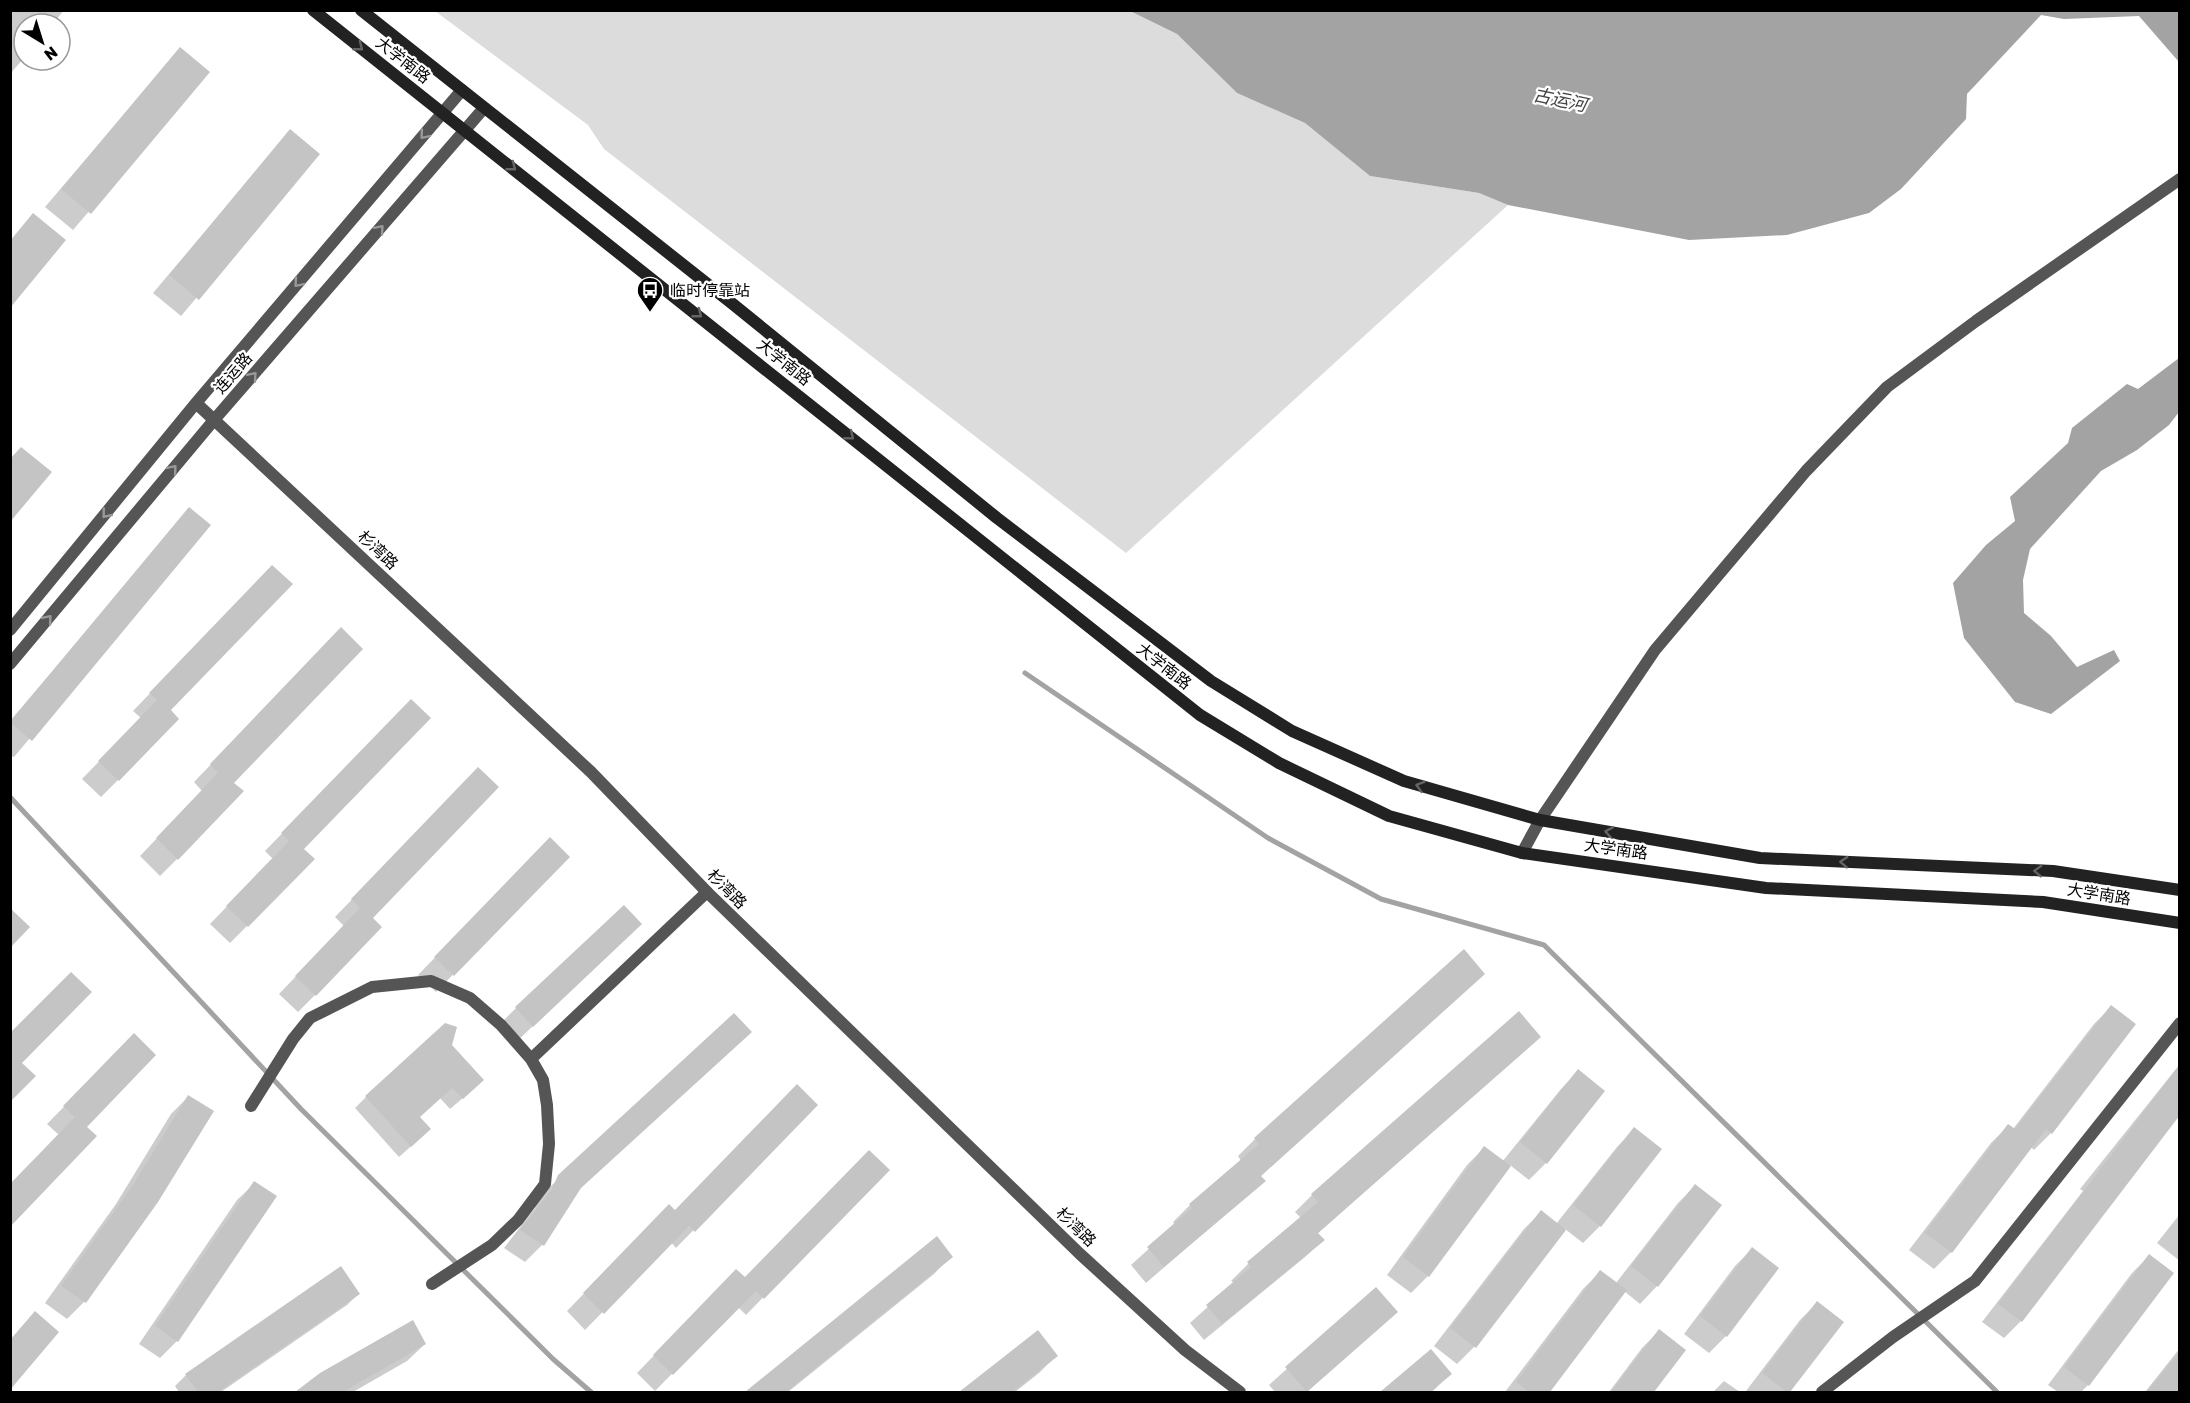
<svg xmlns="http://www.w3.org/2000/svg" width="2190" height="1403" font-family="Rubik,'Noto Sans SC',sans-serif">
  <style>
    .green { fill: #dcdcdc }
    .water { fill: #a3a3a3 }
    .shadow { fill: #0003 }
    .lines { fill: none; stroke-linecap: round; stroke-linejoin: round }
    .stream { stroke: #a3a3a3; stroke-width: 5 }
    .building { fill: #c4c4c4 }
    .minor { stroke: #555; stroke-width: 12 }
    .tertiary { stroke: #555; stroke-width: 12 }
    .secondary { stroke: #222; stroke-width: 12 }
    .oneway { stroke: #646464 }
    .oneway2 { stroke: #999 }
    .labels { text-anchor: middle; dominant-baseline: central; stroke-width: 4.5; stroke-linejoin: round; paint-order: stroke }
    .street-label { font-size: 16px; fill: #000; stroke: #fff }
    .poi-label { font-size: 16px; fill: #000; stroke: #fff; text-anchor: start }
    .water-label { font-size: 18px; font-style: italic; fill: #444; stroke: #fff }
  </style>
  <rect width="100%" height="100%" fill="#fff"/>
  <path class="green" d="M435,11H1130L1177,34L1237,93L1305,123L1370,176L1479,193L1508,205L1126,553L604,149L588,125Z"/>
  <path class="water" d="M1130,11H2179V62L2139,16L2064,19L2041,15L1967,94L1966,119L1901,189L1869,213L1787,235L1689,240L1508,205L1479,193L1370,176L1305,123L1237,93L1177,34Z
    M2179,358V412L2169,425L2137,450L2101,471L2030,549L2023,580L2024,613L2051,636L2077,667L2114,650L2120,661L2051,714L2015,702L1964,638L1953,583L1986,545L2015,521L2010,497L2068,443L2072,428L2127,384L2138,389Z"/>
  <path class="shadow" d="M64,10L53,24H24V58L10,74V11Z
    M180,49L208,72L73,230L45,207Z
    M290,131L318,155L181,316L153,293Z
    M190,509L209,525L14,757L10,755V721Z
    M255,584L169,710L118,780L101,797L82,779L141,718L133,711Z
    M324,647L232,783L177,859L160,876L140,856L202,791L194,782Z
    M394,718L247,926L230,943L210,924L273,859L265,851Z
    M461,786L371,918L315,995L298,1012L279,994L344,926L335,917Z
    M550,839L568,857L436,992L418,975Z
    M623,941L515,1043L499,1025L516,1008Z
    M1464,951L1260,1177L1264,1181L1146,1283L1131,1265L1175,1225L1173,1222L1190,1205L1241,1161L1238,1156L1255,1139Z
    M2111,1007L2051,1133L2034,1150L2031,1147L1951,1252L1934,1269L1909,1250L1991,1143L2008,1126L2013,1129L2094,1024Z
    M734,1015L578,1191L542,1245L525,1262L504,1248L535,1208L537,1199Z
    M1539,1037L1317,1234L1323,1240L1305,1257L1204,1340L1190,1323L1234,1283L1231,1281L1248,1264L1301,1218L1295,1212L1312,1195Z
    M451,1045L470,1092L450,1109L440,1098L418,1117V1140L399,1157L355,1108L366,1097Z
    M117,1053L154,1055L59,1135L47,1124Z
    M2180,1064V1113L2021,1321L2004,1338L1982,1322L2083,1191L2080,1189Z
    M1578,1071L1546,1163L1529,1180L1510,1165L1428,1276L1411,1293L1387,1275L1467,1165L1484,1148L1502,1162L1561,1089Z
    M188,1097L157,1201L84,1302L67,1319L45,1303L116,1204L171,1114Z
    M816,1105L676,1248L671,1242L585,1330L567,1311L669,1206L675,1212Z
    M1634,1129L1600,1226L1583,1243L1565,1229L1474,1347L1457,1364L1434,1346L1524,1229L1541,1212L1556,1224L1617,1147Z
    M888,1170L746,1315L738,1307L655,1391L637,1373L736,1271L745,1279Z
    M255,1183L177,1341L160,1358L139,1344L237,1200Z
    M1695,1186L1720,1205L1657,1286L1640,1304L1624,1291L1548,1392H1505L1583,1289L1600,1272L1616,1283L1678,1203Z
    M2180,1214V1261L2157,1243Z
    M936,1238L951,1256L934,1274L788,1392H747Z
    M1752,1249L1726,1336L1709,1353L1684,1334L1735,1266Z
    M2149,1256L2088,1385L2081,1392H2058L2048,1385L2132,1273Z
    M1376,1289L1396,1312L1306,1392H1275L1269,1385Z
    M358,1294L347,1305L221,1392H179L175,1386L186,1375Z
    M1817,1303L1842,1322L1788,1392L1746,1391L1800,1320Z
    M1659,1331L1684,1350L1653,1392H1609L1642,1348Z
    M1037,1333L1056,1356L1039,1373L1015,1392H962Z
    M425,1344L407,1361L353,1392H298L321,1375Z
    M2180,1348V1392H2145Z
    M1431,1351L1450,1374L1433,1391L1383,1392Z
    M1724,1381L1740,1392H1713Z"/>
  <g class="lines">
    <path class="stream" d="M1025,673L1268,838L1381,899L1544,945L1997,1392
      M10,797L301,1109L553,1359L591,1392"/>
  </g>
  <path class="building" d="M180,47L210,72L91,214L61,189Z
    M290,129L320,154L199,300L169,275Z
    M33,213L66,240L10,308V241Z
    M21,447L52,472L10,522V459Z
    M189,507L211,525L32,741L10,722Z
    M272,565L293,584L171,710L179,719L119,781L98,761L157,700L149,693Z
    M341,627L363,649L234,783L244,791L178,860L156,838L218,773L210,764Z
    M411,699L431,718L304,849L315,859L248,927L226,906L289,841L281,833Z
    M478,767L499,787L373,918L382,927L316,996L295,976L360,908L351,899Z
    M550,837L570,857L454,976L434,957Z
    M624,905L642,924L533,1027L515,1007Z
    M10,908L30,927L10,948Z
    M1464,949L1485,974L1261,1176L1266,1181L1164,1267L1147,1247L1192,1208L1189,1204L1259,1144L1254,1138Z
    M71,972L92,992L22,1063L36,1076L10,1102V1033Z
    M2111,1005L2136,1024L2052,1134L2046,1129L1952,1253L1925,1233L2008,1124L2015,1129Z
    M1519,1011L1541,1037L1318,1233L1325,1240L1222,1324L1206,1305L1251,1267L1247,1262L1318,1202L1311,1194Z
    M734,1013L752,1032L581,1188L544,1246L520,1230L552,1189L558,1175Z
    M445,1023L457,1027L452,1045L484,1080L463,1099L452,1088L420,1117L431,1129L411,1147L365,1096Z
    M134,1033L156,1055L87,1127L97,1136L10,1227V1184L75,1117L63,1106Z
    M2180,1064V1115L2022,1322L1998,1304Z
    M1578,1069L1605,1091L1547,1164L1520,1142Z
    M797,1084L818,1105L695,1232L689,1226L604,1314L583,1293L669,1204L675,1210Z
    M188,1095L214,1111L158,1202L86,1303L61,1286L133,1185Z
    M1634,1127L1662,1149L1601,1227L1573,1205Z
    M1484,1146L1511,1166L1429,1277L1403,1257Z
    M869,1150L890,1170L764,1299L756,1291L673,1375L653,1355L736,1269L745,1277Z
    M254,1181L277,1196L178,1342L155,1326Z
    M1695,1184L1722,1205L1658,1287L1631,1266Z
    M1541,1210L1566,1230L1476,1348L1450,1328Z
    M937,1236L953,1257L786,1392H745Z
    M1752,1247L1779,1268L1727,1337L1700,1316Z
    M2149,1254L2174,1273L2089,1386L2064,1367Z
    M341,1266L360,1294L218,1392H198L185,1374Z
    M1600,1270L1627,1290L1550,1392H1529L1516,1382Z
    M1376,1287L1398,1312L1307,1392L1285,1367Z
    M1817,1301L1844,1322L1790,1392H1787L1762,1373Z
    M35,1311L59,1332L10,1390V1340Z
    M413,1320L426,1344L343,1392H295L320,1373Z
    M1659,1329L1686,1350L1654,1392H1611Z
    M1038,1330L1058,1356L1012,1392H959Z
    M1431,1349L1452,1374L1430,1392H1380Z
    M2180,1351V1392H2147Z"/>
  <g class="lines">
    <path class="minor" d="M1522,853L1540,820L1655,650L1806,471L1887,387L1976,321L2180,179
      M251,1106L293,1039L310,1018L372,987L431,981L470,998L501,1025L531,1059
      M432,1284L492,1245L518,1220L545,1184L549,1144L547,1105L543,1080L531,1059L707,892
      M1822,1392L1893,1337L1975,1281L2180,1023"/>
    <path class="tertiary" d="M196,403L591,772L707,892L1080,1254L1185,1350L1240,1392
      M10,630L196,403L462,90
      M10,664L214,420L484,108"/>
    <path class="secondary" d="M313,10L1200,715L1279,763L1389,816L1522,853L1766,888L2043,902L2180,923
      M361,10L734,305L997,518L1211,681L1292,731L1404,781L1540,820L1760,858L2053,871L2180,890"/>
  </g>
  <defs><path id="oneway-chevron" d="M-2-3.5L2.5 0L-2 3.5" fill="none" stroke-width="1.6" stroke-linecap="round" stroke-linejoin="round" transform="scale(1.5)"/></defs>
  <g class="oneway">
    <use href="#oneway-chevron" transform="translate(359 47) rotate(38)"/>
    <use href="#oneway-chevron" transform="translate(512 167) rotate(38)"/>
    <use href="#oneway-chevron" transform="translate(698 314) rotate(38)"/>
    <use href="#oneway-chevron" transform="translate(850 436) rotate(39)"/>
    <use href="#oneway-chevron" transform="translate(1420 786) rotate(-164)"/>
    <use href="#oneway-chevron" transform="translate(1609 832) rotate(-170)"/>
    <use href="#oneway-chevron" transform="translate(1844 862) rotate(-177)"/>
    <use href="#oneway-chevron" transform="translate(2038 871) rotate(-178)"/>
  </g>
  <g class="oneway2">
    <use href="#oneway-chevron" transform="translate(424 135) rotate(130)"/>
    <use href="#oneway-chevron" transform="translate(380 229) rotate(-49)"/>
    <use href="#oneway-chevron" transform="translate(298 283) rotate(130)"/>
    <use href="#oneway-chevron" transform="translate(253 376) rotate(-49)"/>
    <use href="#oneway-chevron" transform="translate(173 469) rotate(-50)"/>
    <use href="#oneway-chevron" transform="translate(106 514) rotate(129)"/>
    <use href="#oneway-chevron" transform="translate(48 619) rotate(-50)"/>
  </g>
  <defs>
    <g id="bus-pin" transform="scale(1.35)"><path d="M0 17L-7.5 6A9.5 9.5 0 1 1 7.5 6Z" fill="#000" stroke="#fff"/><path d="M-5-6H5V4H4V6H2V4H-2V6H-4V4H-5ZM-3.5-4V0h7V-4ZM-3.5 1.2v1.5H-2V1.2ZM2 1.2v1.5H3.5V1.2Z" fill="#fff"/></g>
  </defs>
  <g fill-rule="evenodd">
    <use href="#bus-pin" x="650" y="290"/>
  </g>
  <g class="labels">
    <g class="street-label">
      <text transform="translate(403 60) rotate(38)">大学南路</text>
      <text transform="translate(784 362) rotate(39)">大学南路</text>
      <text transform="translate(233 373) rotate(-49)">连运路</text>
      <text transform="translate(378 550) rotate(43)">杉湾路</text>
      <text transform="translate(1164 666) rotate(38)">大学南路</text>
      <text transform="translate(1616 849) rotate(8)">大学南路</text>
      <text transform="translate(727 889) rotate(45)">杉湾路</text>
      <text transform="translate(2099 894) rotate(9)">大学南路</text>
      <text transform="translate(1076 1227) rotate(44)">杉湾路</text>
    </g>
    <g class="poi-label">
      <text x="670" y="290">临时停靠站</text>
    </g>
    <g class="water-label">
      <text transform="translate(1560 100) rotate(12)">古运河</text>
    </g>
  </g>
  <rect width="2190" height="1403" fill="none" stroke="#000000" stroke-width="24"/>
  <g transform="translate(42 42) rotate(142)"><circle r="28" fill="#ffffff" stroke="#999999" stroke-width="1.5"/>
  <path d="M0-4.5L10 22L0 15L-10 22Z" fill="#000000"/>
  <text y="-9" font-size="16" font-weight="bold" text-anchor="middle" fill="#000000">N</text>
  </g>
</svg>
